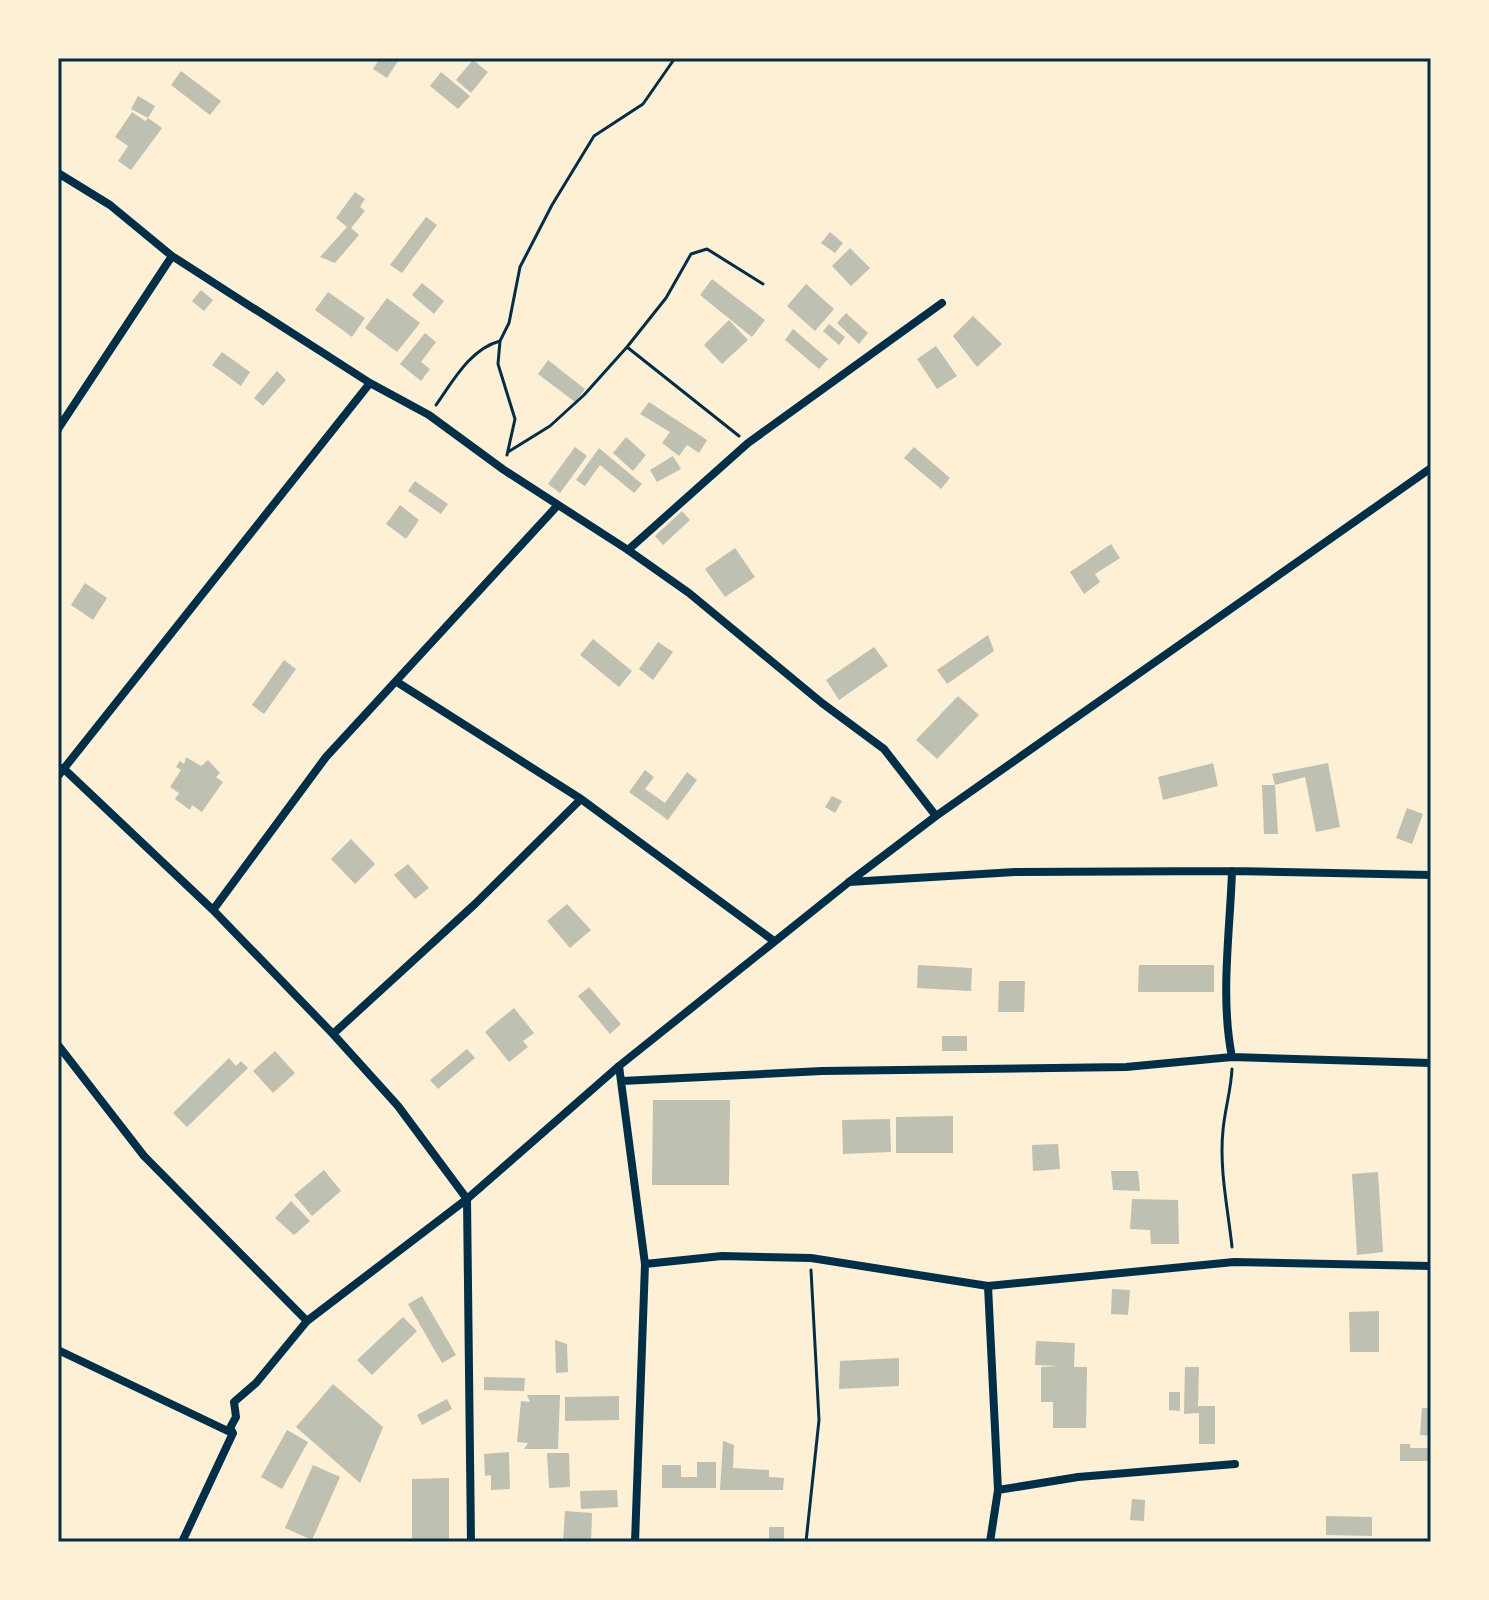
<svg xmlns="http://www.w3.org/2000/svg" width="1489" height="1600" font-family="Literata,serif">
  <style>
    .building { fill: #bec0b2 }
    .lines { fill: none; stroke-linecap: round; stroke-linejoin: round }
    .path { stroke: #003049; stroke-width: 3 }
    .minor { stroke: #003049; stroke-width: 8 }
    .neatline { fill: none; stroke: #003049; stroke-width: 3 }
  </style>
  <rect width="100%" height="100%" fill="#fdf0d5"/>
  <path class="building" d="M380,58H400L387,78L373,69Z
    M473,60L488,72L471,93L456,80Z
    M181,71L221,101L210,115L171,85Z
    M441,72L470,96L458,109L430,86Z
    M138,96L155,106L148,118L131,109Z
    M132,112L145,121L148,118L162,128L131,170L118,161L128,146L115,137Z
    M355,192L365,199L360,207L365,211L351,228L359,235L335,263L320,257L347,227L336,218Z
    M426,217L437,225L402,273L390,265Z
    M830,232L843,243L835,253L821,243Z
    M850,248L870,268L851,286L832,266Z
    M712,279L765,320L752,337L700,295Z
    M422,283L444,301L434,314L412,295Z
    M806,284L834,309L815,331L787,306Z
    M201,290L213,300L204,311L192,301Z
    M328,292L365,318L352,337L315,310Z
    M387,298L420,323L397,352L365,328Z
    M846,313L868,333L859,344L837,323Z
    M973,316L1002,344L977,367L953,336Z
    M729,320L748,340L722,364L704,345Z
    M829,324L845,337L839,345L823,331Z
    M793,329L828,359L819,369L785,340Z
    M425,333L436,342L421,362L430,369L421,381L400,364Z
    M936,346L957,376L937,389L917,359Z
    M222,352L250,372L241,386L212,365Z
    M548,360L585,389L575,402L538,374Z
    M277,371L286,380L263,406L254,398Z
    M649,402L707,440L699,453L687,445L679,456L662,443L670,432L640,414Z
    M626,437L646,455L633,471L613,453Z
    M575,447L587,456L560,493L548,484Z
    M914,447L950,478L941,489L904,458Z
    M599,448L642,484L634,493L600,465L585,486L576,480Z
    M673,456L681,469L657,482L650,470Z
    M415,481L448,504L441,514L408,491Z
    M400,505L419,520L406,539L386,524Z
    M682,511L690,520L663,545L655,536Z
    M1111,544L1120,558L1095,574L1100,582L1084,594L1070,572Z
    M735,548L755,577L725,597L705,569Z
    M85,583L107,598L93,620L71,605Z
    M988,635L994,651L947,684L937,670Z
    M593,639L632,671L619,687L580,655Z
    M658,642L673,652L653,680L639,669Z
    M874,647L888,666L839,700L826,680Z
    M284,660L296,669L264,714L252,705Z
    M958,696L979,715L937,759L916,740Z
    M186,757L201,766L208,760L220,773L216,777L223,782L202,812L192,805L190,810L175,799L179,793L170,787L181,770L176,767L180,761L184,764Z
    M1213,763L1218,786L1163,800L1158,777Z
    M1328,763L1340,827L1316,832L1305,777L1275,785L1278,834H1264L1262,785H1275L1272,774Z
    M645,770L654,777L645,789L665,803L687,772L697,780L668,820L629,792Z
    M832,796L842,801L835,813L825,807Z
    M1407,808L1423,814L1412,844L1396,838Z
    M351,839L375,864L355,884L331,859Z
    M408,864L429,888L415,899L394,875Z
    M567,904L591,930L570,948L547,921Z
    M918,965L972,968L971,991L917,988Z
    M1139,965H1214V992H1138Z
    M999,981H1025L1024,1012H998Z
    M589,987L621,1024L610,1034L578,996Z
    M514,1008L534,1033L523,1041L528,1047L509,1062L485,1032Z
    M942,1036H967V1051H942Z
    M467,1049L475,1058L438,1089L430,1080Z
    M275,1051L295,1073L273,1093L253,1071Z
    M229,1058L236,1066L241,1061L248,1068L187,1127L173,1113Z
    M653,1100H730L729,1185H652Z
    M953,1116V1153H896V1117Z
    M890,1119L891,1152L843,1154L842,1120Z
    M1058,1144L1060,1169L1033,1171L1032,1145Z
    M324,1170L341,1191L312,1216L294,1195Z
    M1111,1171H1138L1140,1191L1113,1190Z
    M1378,1172L1383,1252L1357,1255L1352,1174Z
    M1132,1199L1178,1200L1179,1244H1151L1150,1230L1130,1229Z
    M291,1201L310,1221L294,1235L275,1218Z
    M1112,1289L1130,1290L1128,1315L1111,1314Z
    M422,1296L456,1355L442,1363L408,1304Z
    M1379,1311V1352H1350L1349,1312Z
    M403,1317L417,1331L372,1375L357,1360Z
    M555,1340L567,1344L568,1372L556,1373Z
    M1036,1341L1075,1343L1074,1367H1087L1086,1428H1053V1402H1041V1367L1059,1366L1035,1365Z
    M899,1358V1386L839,1389L840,1361Z
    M1185,1367H1199L1198,1406H1215V1444H1199V1413L1184,1414Z
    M484,1377L525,1378L524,1391L484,1390Z
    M333,1384L383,1427L360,1483L296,1427Z
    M1169,1392H1180V1411L1169,1410Z
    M527,1395H560L558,1449H524L528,1443L517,1442L521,1401L530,1402Z
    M619,1396V1420L565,1421V1397Z
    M447,1399L452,1409L422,1425L417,1415Z
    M1422,1408H1431V1436L1420,1435Z
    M287,1430L308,1442L282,1489L261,1477Z
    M723,1441L734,1445L733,1468L769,1470V1477L784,1478L783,1490H720Z
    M1400,1444H1410V1448H1431V1461H1400Z
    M509,1452L510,1489L491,1490V1475L485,1476L484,1454Z
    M547,1453H569L570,1487L549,1488Z
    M697,1462H716V1488H662V1465H681V1477H697Z
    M313,1465L340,1477L312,1540L285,1528Z
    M449,1478V1539L412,1540V1479Z
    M617,1490L618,1507L581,1509L580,1491Z
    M1132,1499L1145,1500L1144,1521L1130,1520Z
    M565,1511L592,1513L591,1542H563Z
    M1326,1516L1372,1517V1536L1326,1535Z
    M769,1527H784V1542H769Z"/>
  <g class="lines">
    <path class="path" d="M627,347L739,436
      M436,405C453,381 470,349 500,341
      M508,452L550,426L584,395L627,347L666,298L691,254L707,249L763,284
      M507,455L515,419L498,364L500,341L509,323L520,267L552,205L594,136L643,104L675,58
      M1232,1069C1231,1090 1225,1109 1223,1130C1219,1169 1228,1209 1232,1247
      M806,1542L819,1420L811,1270"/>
    <path class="minor" d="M58,173L110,205L172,256L370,383L429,415L504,470L628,550L689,593L822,703L884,749L936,816
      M58,429L172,256
      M628,550L748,443L942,303
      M397,682L581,799L774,941
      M63,768L213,910L333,1034L398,1106L467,1199L471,1542
      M58,776L370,383
      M1232,871C1230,932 1220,997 1232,1057
      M849,882L1015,872L1232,871L1431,875
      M213,910L326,757L557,506
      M333,1034L475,904L581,799
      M58,1045L144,1156L307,1321
      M619,1066L645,1264L635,1542
      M622,1081L822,1071L1126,1067L1232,1057L1431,1063
      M645,1264L722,1256L811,1258L988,1286L1234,1262L1431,1266
      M988,1286L998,1490L990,1542
      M58,1350L232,1433
      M998,1490L1078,1477L1235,1464
      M182,1542L233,1433L230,1428L236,1417L234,1402L256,1383L307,1321L467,1199L619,1066L849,882L936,816L1431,468"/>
  </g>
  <rect width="1489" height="1600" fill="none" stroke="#fdf0d5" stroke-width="120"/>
  <rect x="60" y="60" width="1369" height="1480" class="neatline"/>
</svg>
